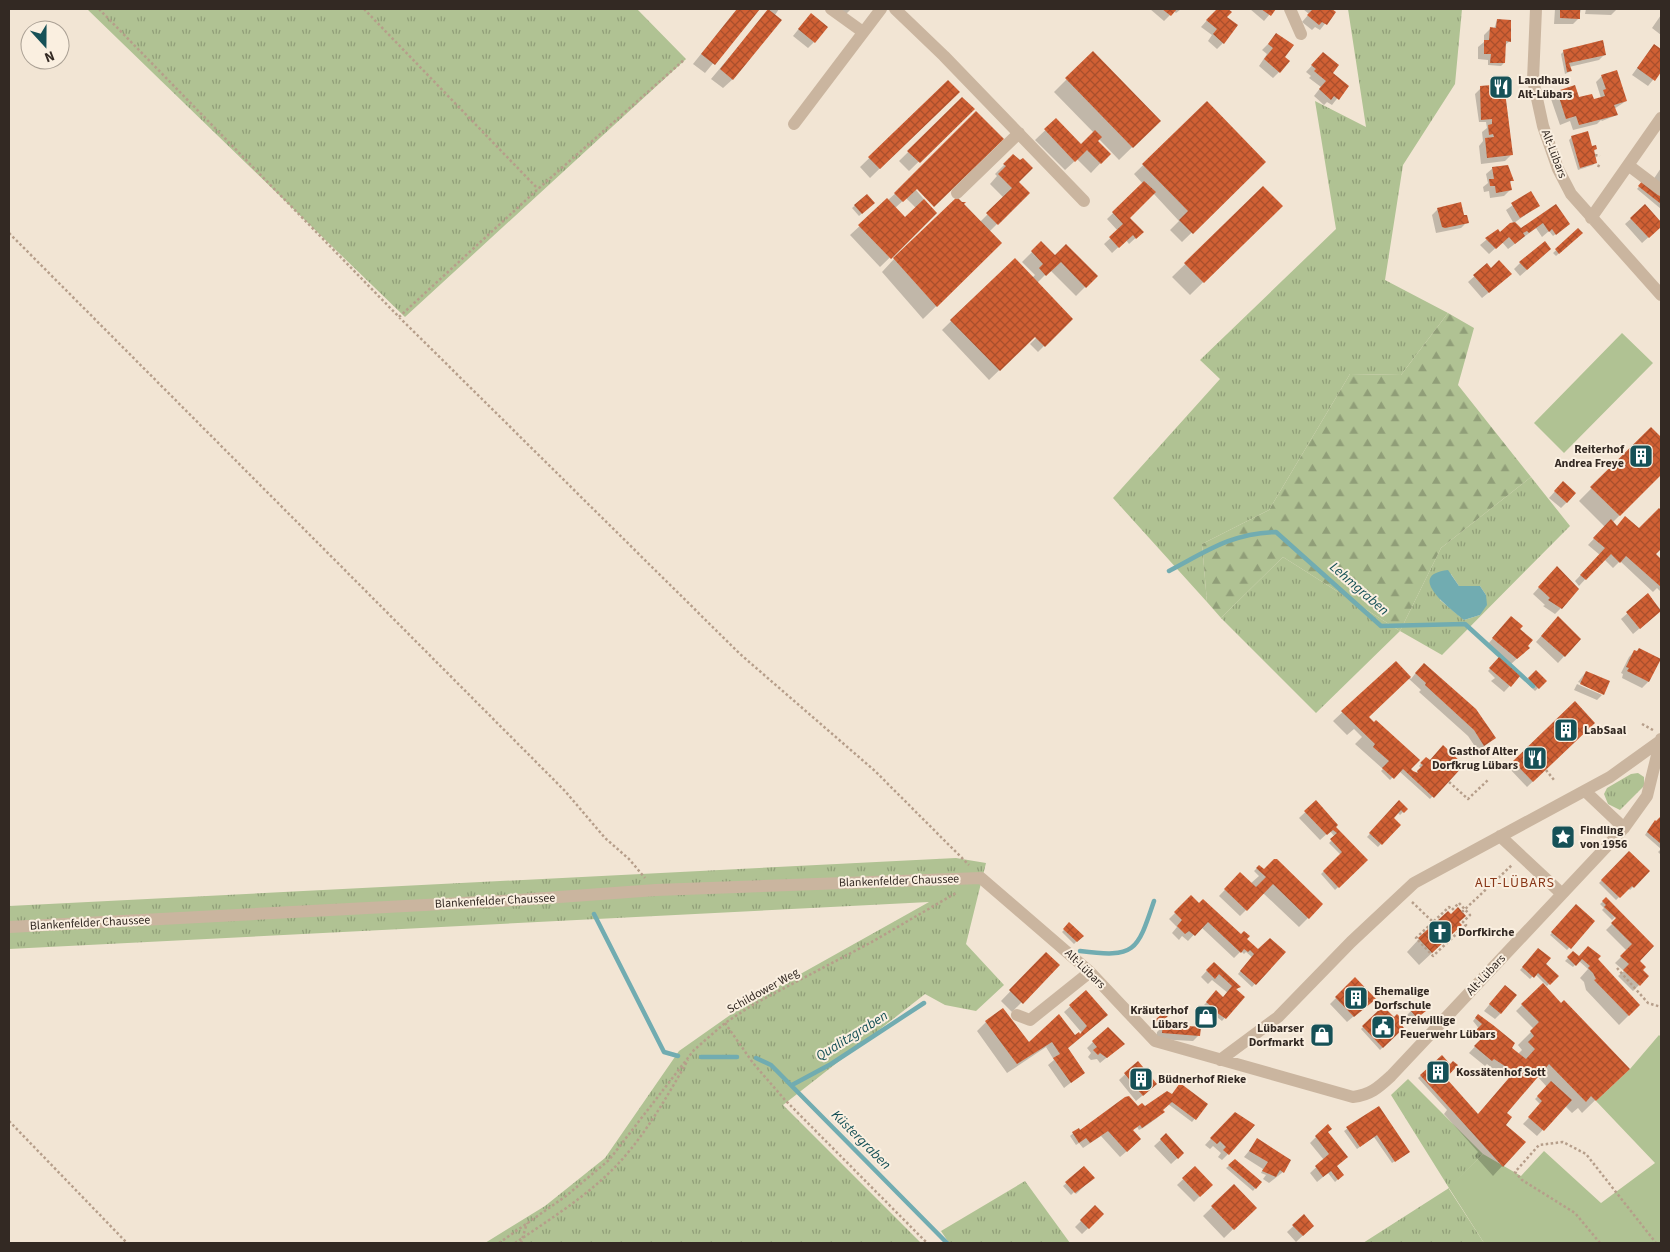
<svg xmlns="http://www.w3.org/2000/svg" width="1670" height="1252" font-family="'Source Sans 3',sans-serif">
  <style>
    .grass { fill: url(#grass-tufts); fill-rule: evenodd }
    .forest { fill: url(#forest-firs) }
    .garden { fill: #b0c293 }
    .water { fill: #71acb1 }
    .shadow { fill: #0003; fill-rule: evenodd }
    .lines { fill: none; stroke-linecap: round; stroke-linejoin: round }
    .stream { stroke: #71acb1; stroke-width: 4.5 }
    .building { fill: url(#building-cross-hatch) }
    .path { stroke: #b69e8a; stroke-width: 2.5; stroke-dasharray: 2.5 2.5; stroke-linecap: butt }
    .minor { stroke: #cab59f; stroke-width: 12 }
    .labels { text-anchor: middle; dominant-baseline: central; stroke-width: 4; stroke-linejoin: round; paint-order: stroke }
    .poi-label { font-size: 12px; font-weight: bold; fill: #332923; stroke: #faefe0; text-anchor: start }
    .street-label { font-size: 12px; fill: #332923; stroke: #faefe0 }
    .water-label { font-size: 14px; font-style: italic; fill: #165157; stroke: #faefe0 }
    .neighbourhood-label { font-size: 14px; letter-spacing: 1px; fill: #883617; stroke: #faefe0 }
  </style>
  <defs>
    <pattern id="grass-tufts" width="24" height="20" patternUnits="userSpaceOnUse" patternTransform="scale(1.25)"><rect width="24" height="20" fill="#b0c293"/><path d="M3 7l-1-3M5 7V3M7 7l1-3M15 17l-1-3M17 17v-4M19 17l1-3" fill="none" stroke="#909e78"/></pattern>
    <pattern id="forest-firs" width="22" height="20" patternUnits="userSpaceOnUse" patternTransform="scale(1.25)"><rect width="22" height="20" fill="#b0c293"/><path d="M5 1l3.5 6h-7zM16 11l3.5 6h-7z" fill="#909e78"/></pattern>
    <pattern id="building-cross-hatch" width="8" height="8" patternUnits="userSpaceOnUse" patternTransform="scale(1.25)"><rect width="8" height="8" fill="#d06034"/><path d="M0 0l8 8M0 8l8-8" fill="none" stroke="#a94f2c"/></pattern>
  </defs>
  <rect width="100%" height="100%" fill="#f2e5d4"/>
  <path class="grass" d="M87,9H637L686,59L405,317Z
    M1348,9H1462L1455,84L1403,165L1385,280L1448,313L1401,375L1350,374L1269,510L1202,544L1207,602L1113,498L1220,379L1200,360L1336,229L1315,101L1366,127Z
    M1531,477L1570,526L1442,655L1400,631L1316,713L1221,618L1283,557L1400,631L1441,548ZM1451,574L1459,586H1480L1486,595L1480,615L1464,620L1440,600Z
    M1638,773L1644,777V786L1620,810L1608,804L1604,794L1607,788L1631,774Z
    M956,858L986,863L966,944L1004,985L976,1011L945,1005L925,994L783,1105L921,1243H485L545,1206L605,1158L679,1051L743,1006L929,902L9,949V906Z
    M1408,1079L1483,1154L1449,1189L1484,1243H1363L1449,1188L1391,1095Z
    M1025,1181L1070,1243H949L941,1231Z"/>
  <path class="forest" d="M1448,313L1474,328L1458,385L1531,477L1441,548L1400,631L1283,557L1221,618L1207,602L1202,544L1269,510L1350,374L1401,375Z"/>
  <path class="garden" d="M1622,333L1653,363L1564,453L1534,423Z
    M1659,1035L1661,1037V1243H1484L1449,1188L1483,1154L1521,1176L1544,1151L1601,1203L1655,1163L1596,1101L1630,1069Z"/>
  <path class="water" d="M1448,570L1459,586H1480L1486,595L1487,605L1480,615L1464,620C1451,609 1404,575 1448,570Z"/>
  <path class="shadow" d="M737,9H758L705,73L693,64Z
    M770,9H779L733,79L723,88L711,79Z
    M830,9H851L842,18Z
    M1150,9H1181L1176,13L1174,11L1164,21Z
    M1217,9H1226L1230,12L1226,17L1223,43L1217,49L1208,41L1212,35L1201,27Z
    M1250,9H1274L1264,21Z
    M1303,9H1330L1334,12L1320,30L1315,27L1312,30L1302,22L1309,14Z
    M1555,9H1581L1579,18L1573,24H1554Z
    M1586,9H1617L1611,15L1585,14Z
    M1661,15V35L1652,28Z
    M1497,20L1510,41L1504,46V63L1501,66L1488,65V60L1478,59V47L1484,42V35L1490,29H1494Z
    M805,21L814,42L808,48L793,36Z
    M1271,41L1283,57L1279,72L1273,78L1259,66L1267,54L1262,50Z
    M1654,45L1661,50V70L1648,86L1632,75Z
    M1564,51L1605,54L1599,60L1569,67L1571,71L1565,74L1561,54Z
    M1093,53L1159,121L1119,160L1099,139L1097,141L1109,154L1091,173L1077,159L1065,170L1035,140L1056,120L1081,146L1094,133L1054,92Z
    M1317,60L1347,86L1332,105L1327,102L1324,105L1314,96L1321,87L1309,78L1311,76L1306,72Z
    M1602,76L1626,101L1614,109L1617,115L1602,121L1601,120L1597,124L1573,130L1570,121L1560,125L1551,99L1558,93L1578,99L1593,100L1601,98L1596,82Z
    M948,82L958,92L870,178L860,167Z
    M1481,88L1511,155L1505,161L1481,164L1479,146L1483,141L1482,132L1487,128L1486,122H1479L1475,94Z
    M962,99L973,109L909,171L899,161Z
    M1207,103L1264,162L1182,242L1170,230L1179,221L1153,193L1128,218L1142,232L1129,244L1126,240L1112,253L1104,244L1118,231L1107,219L1143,184L1134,174Z
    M1572,137L1596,149L1593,152L1596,162L1593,165L1578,170L1569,140Z
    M1013,156L1017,182L1028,193L989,232L1001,243L923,319L882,272L894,259L980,222L1004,198L990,184L997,176L995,174Z
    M1493,168L1512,180L1509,184L1510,190L1504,196L1490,198L1489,191L1484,192L1483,187L1488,183L1486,174Z
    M1661,168V190L1651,183Z
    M1643,182L1661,196V209L1637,189Z
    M917,188L915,189L936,213L880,267L850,235L899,190ZM906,198L916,208L905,219L895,208Z
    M1263,188L1281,206L1190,295L1172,277Z
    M1530,193L1538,206L1514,223L1519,228L1516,233L1556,206L1569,224L1553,236L1549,231L1542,237L1536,228L1508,249L1502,242L1489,254L1480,245L1497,231L1500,234L1514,224L1506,210Z
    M867,195L874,203L859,216L852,208Z
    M1645,206L1661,226L1642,243L1625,224Z
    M1438,209L1463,217L1467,222L1461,228L1436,233L1432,215Z
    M1578,230L1581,233L1556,256L1553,253Z
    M1041,243L1055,257L1096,276L1076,296L1050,270L1037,283L1071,319L1038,352L1030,344L1038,336L1036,335L989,380L942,330L1015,259L1032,278L1035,275L1022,262Z
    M1544,255L1520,276L1514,269L1527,256Z
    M1487,265L1504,280L1482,298L1468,282Z
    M1651,428L1661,439V474L1612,523L1617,527L1646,536L1661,510V547L1654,554L1661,561V592L1657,588L1653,592L1620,561L1613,568L1604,559L1579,586L1575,581L1600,555L1588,545L1605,527L1579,501Z
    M1557,489L1567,502L1561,508L1549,498Z
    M1551,574L1561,608L1555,614L1543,606L1545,605L1533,594Z
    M1648,595L1661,610L1633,634L1621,619Z
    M1506,624L1519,629L1522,654L1510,665L1487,645Z
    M1552,624L1580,639L1558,663L1536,642Z
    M1635,651L1659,659L1648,682L1642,688L1622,678L1623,674L1621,673L1629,657Z
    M1499,659L1519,676L1504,692L1491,681L1495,678L1488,671Z
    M1395,663L1411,679L1418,670L1495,738L1478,751L1468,736L1419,692L1421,690L1408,678L1361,723L1409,770L1416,773L1421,768L1419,766L1426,758L1430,762L1463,765L1430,799L1399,771L1390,780L1381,771L1383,769L1355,744L1362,737L1354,729L1347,735L1333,721Z
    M1536,672L1545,681L1535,691L1526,682Z
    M1586,672L1608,682L1602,695V692L1578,682Z
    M1577,684L1602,695L1597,700L1574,690Z
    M1575,703L1594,723L1527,787L1508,767Z
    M1316,802L1334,827L1366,860L1335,890L1321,874L1341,855L1329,843L1335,837L1330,831L1320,840L1299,818Z
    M1399,802L1406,809L1400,815L1397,812L1392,818L1399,825L1378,847L1367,837Z
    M1661,818V855L1658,852L1661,849L1645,835L1652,824Z
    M1630,852L1649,871L1630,890L1628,888L1616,900L1599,883Z
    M1259,866L1263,871L1322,904L1299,927L1263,893L1240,916L1219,896L1240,874L1250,884L1259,876L1254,871Z
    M1191,897L1258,951L1284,952L1252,987L1238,974L1252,957L1246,952L1244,954L1241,951L1234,958L1201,927L1188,941L1182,936L1179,940L1172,933L1177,927L1169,919Z
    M1606,899L1620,912L1612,920L1602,910L1604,908L1600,904Z
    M1576,906L1593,921L1567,950L1550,935Z
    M1622,914L1641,970L1648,976L1633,991L1618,976L1624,971L1615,963L1627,951L1606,930Z
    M1458,922L1448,938L1419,965L1407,952L1419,939Z
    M1070,924L1082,936L1074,944L1062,932Z
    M1536,952L1557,976L1547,986L1535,974L1530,979L1520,970Z
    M1573,953L1579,958L1599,956L1592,963L1639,1005L1619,1025L1586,990L1584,982L1580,978L1588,969L1579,961L1573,967L1565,961Z
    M1046,954L1058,965L1012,1012L1001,1001Z
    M1214,963L1239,987L1236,990L1243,997L1222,1021L1209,1011L1210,1010L1204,1005L1216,992L1223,998L1228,993L1212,980L1208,984L1201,977Z
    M1355,979L1374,999L1347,1022L1330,1004Z
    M1542,985L1615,1081L1582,1113L1578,1108L1572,1113L1565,1106L1537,1136L1523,1124L1541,1105L1535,1099L1547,1087L1537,1076L1505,1113L1503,1124L1524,1142L1493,1176L1475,1156L1478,1152L1444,1114L1447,1110L1418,1078L1442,1057L1445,1078L1478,1116L1512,1075L1506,1071L1501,1075L1487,1064L1485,1066L1469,1053L1482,1039L1474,1034L1476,1032L1483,1037L1485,1036L1473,1021L1478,1015L1518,1054L1522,1050L1518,1045L1534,1029L1516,1011Z
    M1086,992L1100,1021L1067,1049L1083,1073L1064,1088L1048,1065L1054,1060L1046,1047L1007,1073L977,1031L986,1022L1029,1044L1080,1036L1082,1033L1064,1012Z
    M1499,993L1501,1013L1495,1019L1484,1011Z
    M1383,1008L1403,1028L1380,1050L1361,1029Z
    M1411,1011H1424L1407,1026L1402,1020Z
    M1164,1014L1166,1016L1155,1026L1153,1024Z
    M1163,1026L1199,1035L1193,1041L1156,1039L1157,1032Z
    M1093,1042L1117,1049L1100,1063L1097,1059L1091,1060L1088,1057L1091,1053L1087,1048Z
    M1138,1062L1149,1090L1136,1101L1119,1080Z
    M1172,1095L1206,1105L1192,1122L1168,1104L1162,1110L1163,1112L1157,1118L1143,1128L1139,1130L1137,1127L1132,1131L1134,1145L1120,1157L1101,1136L1083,1148L1079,1143L1076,1145L1070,1136L1078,1129L1080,1132L1140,1111Z
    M1378,1107L1406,1154L1392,1163L1374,1137L1357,1149L1344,1131Z
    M1229,1119L1228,1154L1222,1160L1218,1157L1221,1153L1213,1146L1210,1149L1205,1145Z
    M1328,1125L1326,1133L1336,1167L1342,1175L1335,1182L1328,1173L1317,1182L1310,1173L1324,1160L1310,1143Z
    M1166,1135L1183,1153L1171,1164L1154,1146Z
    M1258,1140L1283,1172L1269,1183L1263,1179L1266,1175L1261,1173L1263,1169L1244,1157Z
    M1235,1161L1260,1182L1253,1191L1226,1168Z
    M1084,1168L1093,1178L1076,1194L1074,1192L1071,1195L1063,1186Z
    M1195,1168L1211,1185L1194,1202L1177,1185Z
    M1234,1186L1255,1208L1224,1238L1203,1216Z
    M1095,1207L1103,1214L1082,1234L1075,1227Z
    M1304,1216L1313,1226L1296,1242L1287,1232Z"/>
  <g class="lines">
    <path class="stream" d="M1169,571C1207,551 1232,533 1276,532L1381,626L1465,624L1533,686
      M594,914L664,1052L678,1056
      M1080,951C1135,958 1137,952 1154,901
      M701,1057H737
      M756,1058L771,1065L947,1243
      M792,1085L831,1064L924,1003"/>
  </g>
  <path class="building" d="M737,9H760L715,65L701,54Z
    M768,9L782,20L733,80L720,69Z
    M1162,9H1177L1171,16Z
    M1217,9H1228L1232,12L1227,17L1238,25L1224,44L1213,34L1217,29L1206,20Z
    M1261,9H1276L1271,16Z
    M1313,9H1332L1336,12L1327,25L1322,22L1319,25L1307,15Z
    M1560,9H1580V19L1560,18Z
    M811,13L828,27L815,43L798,29Z
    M1497,19L1511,20V42L1506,41L1505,63H1490L1491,54H1484V40H1489L1490,27L1496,28Z
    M1276,33L1294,45L1285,57L1290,61L1280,73L1264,59L1273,48L1268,44Z
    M1603,40L1606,55L1569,63L1572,71L1567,72L1563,50Z
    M1654,44L1661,49V72L1655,81L1637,68Z
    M1093,51L1161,121L1133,148L1065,78Z
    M1323,52L1339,65L1333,73L1349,86L1339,100L1334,96L1331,100L1319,89L1326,81L1314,71L1316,69L1311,65Z
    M1617,70L1627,101L1614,105L1618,115L1579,125L1576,116L1566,119L1557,91L1575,85L1579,97L1592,94L1594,99L1605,96L1603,90L1606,89L1601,75Z
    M948,80L960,92L880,169L868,157Z
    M1504,84L1513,155L1487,158L1485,138L1494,137L1493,134L1489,135L1488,125L1492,124V119L1481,120L1480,86Z
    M962,97L975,109L920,163L907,151Z
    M1207,101L1266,162L1193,234L1179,220L1188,211L1142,164Z
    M976,111L1004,139L934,207L917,189L903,202L894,193Z
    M1056,118L1081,144L1095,130L1102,137L1098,141L1111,154L1101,164L1087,150L1075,162L1044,129Z
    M1588,131L1592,146L1596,145L1597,149L1594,150L1597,163L1580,168L1571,136Z
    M1013,154L1020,160L1023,158L1033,168L1019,182L1030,193L998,225L986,213L1012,188L998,174L1006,166L1003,164Z
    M1508,165L1514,181H1510L1512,190L1496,193L1495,186H1490L1489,179H1494L1492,167Z
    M1643,180L1661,195V204L1638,186Z
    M1144,181L1156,192L1130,218L1144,232L1136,239L1133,235L1119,248L1109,237L1123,224L1112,212Z
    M1263,186L1283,206L1204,283L1184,263Z
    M1531,191L1540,206L1520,218L1511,203Z
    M867,194L875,203L862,214L854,205Z
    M957,197L962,202H966L964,204L1002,243L937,307L893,258Z
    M887,198L905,217L924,199L937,213L891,259L858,225Z
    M1461,202L1464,215H1467L1469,223L1445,228L1442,227L1437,208Z
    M1556,204L1570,224L1556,235L1552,229L1549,232L1543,223L1529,233L1527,231L1523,233L1525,236L1515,244L1509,237L1496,249L1485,238L1498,229L1500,232L1510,223L1515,222L1521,228Z
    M1645,204L1661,222V227L1649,238L1630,218Z
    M1578,228L1583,233L1559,254L1555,249Z
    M1041,241L1055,255L1066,244L1098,276L1086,288L1061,262L1046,276L1039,268L1043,264L1031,251Z
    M1545,241L1551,249L1527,270L1519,262Z
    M1015,258L1073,319L1045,347L1035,337L1000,371L950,320Z
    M1499,260L1512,274L1489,293L1473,275L1487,263L1491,268Z
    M1651,427L1661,437V475L1620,516L1590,487Z
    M1563,481L1576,493L1567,503L1554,491Z
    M1659,508L1661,510V549L1656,554L1661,559V587L1626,556L1620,563L1611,554L1586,580L1580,575L1605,548L1593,538L1611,519L1617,526L1625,516L1639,528Z
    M1557,566L1579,589L1562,609L1548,600L1550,598L1538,587Z
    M1648,593L1661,611L1640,629L1626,612Z
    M1511,616L1523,626L1520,629L1533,640L1528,646L1530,648L1517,659L1492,638Z
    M1558,616L1581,639L1565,657L1541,636Z
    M1639,648L1661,659L1649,682L1627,671L1629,668L1626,667L1634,650L1637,651Z
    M1499,657L1520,676L1511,687L1489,668Z
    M1396,661L1411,677L1369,717L1374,722L1376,720L1420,760L1411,769L1413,771L1418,773L1417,771L1423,765L1420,763L1426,757L1430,760L1443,745L1464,765L1434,798L1403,769L1394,779L1382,768L1389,761L1373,747L1375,744L1341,711Z
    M1424,663L1476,709L1496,738L1484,746L1474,730L1425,685L1426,683L1415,673Z
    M1536,670L1547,681L1539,689L1528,678Z
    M1586,671L1610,681L1604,695L1580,684Z
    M1575,701L1595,723L1533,782L1513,761Z
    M1316,800L1338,825L1336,827L1368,860L1339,888L1323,871L1342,852L1330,839L1337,833L1333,830L1327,835L1304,811Z
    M1399,800L1408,809L1404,813L1401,810L1394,818L1401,825L1382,845L1369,833Z
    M1661,816V844L1647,832L1655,820L1656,821Z
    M1629,851L1650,871L1634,888L1632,886L1620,898L1601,880Z
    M1274,859H1277L1323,904L1309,919L1273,884L1247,911L1224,889L1240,872L1256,887L1266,877L1256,868L1259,865L1264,869Z
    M1191,895L1199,903L1203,899L1241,934L1244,931L1250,936L1247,939L1258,949L1270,938L1286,952L1256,985L1240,971L1254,954L1250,950L1248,952L1244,949L1241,953L1208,922L1195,936L1189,931L1185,934L1177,926L1182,920L1174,912Z
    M1606,897L1654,946L1640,961L1646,967L1643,970L1649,976L1640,986L1623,970L1629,964L1620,956L1632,944L1611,923L1616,918L1604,907L1606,905L1602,901Z
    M1576,904L1595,921L1571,949L1551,932Z
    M1458,907L1466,916L1459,922L1462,925L1432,953L1418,938L1448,911L1451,914Z
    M1069,922L1084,936L1077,942L1063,929Z
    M1588,946L1601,956L1598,959L1640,1005L1629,1016L1594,980L1596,979L1593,973L1588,968L1590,966L1582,959L1576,966L1567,957L1573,951L1579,956Z
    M1538,948L1551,958L1546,964L1559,976L1550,985L1538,973L1534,978L1522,967Z
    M1046,952L1060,965L1023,1004L1009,990Z
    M1214,962L1241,987L1236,989L1245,997L1226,1019L1210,1008L1212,1007L1206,1002L1216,990L1223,997L1232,986L1219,974L1215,979L1206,970Z
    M1355,977L1376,999L1354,1017L1335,997Z
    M1543,983L1561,1003L1564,1000L1630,1069L1596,1101L1591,1096L1586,1102L1549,1064L1507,1113L1512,1117L1506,1125L1526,1142L1503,1167L1420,1075L1442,1055L1450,1064L1453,1061L1458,1065L1446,1078L1478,1114L1514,1072L1494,1059L1492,1061L1474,1046L1484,1036L1476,1030L1482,1024L1475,1018L1478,1014L1493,1025L1515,1043L1512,1048L1526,1059L1535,1049L1528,1042L1534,1036L1530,1031L1539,1022L1521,1004Z
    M1505,985L1517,995L1501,1014L1489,1004Z
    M1086,990L1108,1015L1068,1048L1085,1073L1071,1083L1053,1058L1060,1054L1052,1042L1017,1064L985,1021L1003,1008L1029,1042L1059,1014L1075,1035L1079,1032L1080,1034L1087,1026L1069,1005Z
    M1419,1003L1426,1011L1417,1018L1410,1010Z
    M1383,1006L1394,1017L1397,1014L1403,1020L1400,1023L1404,1028L1383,1048L1362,1026Z
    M1164,1012L1168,1016L1159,1024L1155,1020Z
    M1163,1024L1201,1027L1200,1036L1162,1033Z
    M1108,1027L1125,1044L1107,1058L1100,1053L1098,1055L1093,1050L1097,1047L1092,1041Z
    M1138,1061L1157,1084L1143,1096L1124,1073Z
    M1551,1081L1572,1100L1544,1131L1528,1117L1542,1101L1537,1096Z
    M1180,1083L1208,1104L1196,1120L1172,1102L1163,1110L1165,1112L1142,1128L1140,1125L1133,1130L1141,1139L1127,1152L1108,1131L1090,1143L1086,1138L1079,1143L1072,1132L1079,1128L1080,1130L1125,1097L1129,1096L1138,1106L1142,1103L1145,1106L1167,1091L1172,1094Z
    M1379,1106L1410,1152L1395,1162L1377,1135L1360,1147L1346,1127Z
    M1235,1112L1255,1125L1229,1155L1223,1150L1226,1147L1220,1141L1217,1144L1210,1138Z
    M1328,1124L1332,1129L1328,1132L1348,1157L1337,1166L1344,1175L1338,1180L1331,1171L1323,1177L1315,1166L1329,1154L1315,1136Z
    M1166,1133L1184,1153L1178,1159L1160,1139Z
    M1257,1138L1291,1160L1284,1173L1280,1170L1276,1177L1262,1171L1268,1162L1249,1151Z
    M1235,1159L1262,1182L1256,1189L1228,1165Z
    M1084,1166L1095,1178L1075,1193L1065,1182Z
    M1195,1166L1213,1185L1200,1197L1182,1178Z
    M1234,1184L1257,1208L1234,1230L1211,1206Z
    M1095,1205L1104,1214L1089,1229L1080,1220Z
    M1304,1214L1314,1226L1303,1236L1292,1225Z"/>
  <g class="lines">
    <path class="path" d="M99,9L399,317L740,654L875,771L969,865
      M364,9L538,189
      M1595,155L1600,156
      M1598,167L1600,163
      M9,233L565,791L605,838L629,859L645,878
      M399,317L538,189L685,59
      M1642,724L1653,730
      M1546,770L1554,780
      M1449,782L1468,799L1489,779
      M1412,902L1433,922
      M1459,903L1470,915L1463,922L1466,925L1433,956L1416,938L1449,907L1452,910Z
      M1462,912L1512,865
      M1617,968L1648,1003L1661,1007
      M725,1023L753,1063L785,1100L927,1243
      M9,1121L127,1243
      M499,1243L566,1196L609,1160L694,1050L725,1023L754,1004L870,943L956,893
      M515,1243C546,1222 579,1201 607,1175C641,1143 665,1100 688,1060
      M521,1243L527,1223
      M1600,1243L1575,1213L1522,1180L1515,1172L1539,1145L1563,1142L1586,1154L1656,1243"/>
    <path class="minor" d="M831,9L863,32
      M895,9L944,56L1084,201
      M1290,9L1301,34
      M1536,9L1533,80L1543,126L1558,169L1571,194L1661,295
      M794,124L881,9
      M1628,165L1661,190
      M957,193L1019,133
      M1591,218L1661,118
      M1585,791L1624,828
      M1500,836L1561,893
      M9,927L518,900L656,890L981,878L1090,972L1155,1041L1353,1097C1370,1095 1378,1088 1391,1076L1624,828L1647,796L1661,739
      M1017,1015L1030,1020L1090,972
      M1220,1060L1278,1017L1351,942L1414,883L1610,777L1660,741"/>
  </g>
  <defs>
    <g id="restaurant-square" transform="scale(1.25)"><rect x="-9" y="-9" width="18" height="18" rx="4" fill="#165157" stroke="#faefe0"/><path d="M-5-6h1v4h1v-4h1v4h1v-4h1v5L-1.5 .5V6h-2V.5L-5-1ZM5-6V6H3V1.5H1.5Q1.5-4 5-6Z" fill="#fff"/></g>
    <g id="building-square" transform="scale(1.25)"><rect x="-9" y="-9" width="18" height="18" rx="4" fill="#165157" stroke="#faefe0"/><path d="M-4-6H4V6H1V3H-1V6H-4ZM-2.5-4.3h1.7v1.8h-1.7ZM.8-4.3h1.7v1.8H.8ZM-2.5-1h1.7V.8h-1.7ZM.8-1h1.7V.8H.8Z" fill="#fff"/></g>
    <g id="sight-square" transform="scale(1.25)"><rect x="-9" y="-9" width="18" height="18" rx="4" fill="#165157" stroke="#faefe0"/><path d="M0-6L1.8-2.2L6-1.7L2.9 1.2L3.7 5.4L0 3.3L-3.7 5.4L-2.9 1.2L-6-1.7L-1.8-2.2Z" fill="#fff"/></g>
    <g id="church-square" transform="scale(1.25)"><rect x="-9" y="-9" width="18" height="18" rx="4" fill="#165157" stroke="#faefe0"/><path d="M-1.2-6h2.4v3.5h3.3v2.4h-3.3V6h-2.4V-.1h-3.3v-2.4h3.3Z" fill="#fff"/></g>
    <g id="shop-square" transform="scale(1.25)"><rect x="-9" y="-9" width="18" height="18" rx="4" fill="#165157" stroke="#faefe0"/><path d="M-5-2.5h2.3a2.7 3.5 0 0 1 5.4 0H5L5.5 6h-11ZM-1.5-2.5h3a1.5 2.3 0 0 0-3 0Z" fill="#fff"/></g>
    <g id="civic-square" transform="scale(1.25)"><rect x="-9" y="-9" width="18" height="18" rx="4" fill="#165157" stroke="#faefe0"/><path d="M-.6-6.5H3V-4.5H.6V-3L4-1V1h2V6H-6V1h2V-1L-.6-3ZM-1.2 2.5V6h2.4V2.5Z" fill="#fff"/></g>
  </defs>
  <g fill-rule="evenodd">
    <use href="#restaurant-square" x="1501" y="87"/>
    <use href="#building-square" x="1641" y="456"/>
    <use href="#building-square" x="1566" y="730"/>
    <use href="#restaurant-square" x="1535" y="758"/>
    <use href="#sight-square" x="1563" y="837"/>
    <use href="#church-square" x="1440" y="932"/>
    <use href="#building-square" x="1356" y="998"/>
    <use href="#shop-square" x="1206" y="1017"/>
    <use href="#civic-square" x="1383" y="1027"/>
    <use href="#shop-square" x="1322" y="1035"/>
    <use href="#building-square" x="1438" y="1072"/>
    <use href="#building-square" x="1141" y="1079"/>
  </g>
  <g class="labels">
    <g class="poi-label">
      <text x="1518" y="80">Landhaus<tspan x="1518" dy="14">Alt-Lübars</tspan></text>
      <text x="1624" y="449" text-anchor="end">Reiterhof<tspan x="1624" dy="14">Andrea Freye</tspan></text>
      <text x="1584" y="730">LabSaal</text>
      <text x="1518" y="751" text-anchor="end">Gasthof Alter<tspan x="1518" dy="14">Dorfkrug Lübars</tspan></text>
      <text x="1580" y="830">Findling<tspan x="1580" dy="14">von 1956</tspan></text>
      <text x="1458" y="932">Dorfkirche</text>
      <text x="1374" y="991">Ehemalige<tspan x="1374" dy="14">Dorfschule</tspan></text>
      <text x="1188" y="1010" text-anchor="end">Kräuterhof<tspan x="1188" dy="14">Lübars</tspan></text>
      <text x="1400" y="1020">Freiwillige<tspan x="1400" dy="14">Feuerwehr Lübars</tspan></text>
      <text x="1304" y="1028" text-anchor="end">Lübarser<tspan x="1304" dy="14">Dorfmarkt</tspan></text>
      <text x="1456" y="1072">Kossätenhof Sott</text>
      <text x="1158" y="1079">Büdnerhof Rieke</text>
    </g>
    <g class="street-label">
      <text transform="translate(1554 154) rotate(69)">Alt-Lübars</text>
      <text transform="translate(899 881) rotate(-2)">Blankenfelder Chaussee</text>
      <text transform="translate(495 901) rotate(-3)">Blankenfelder Chaussee</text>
      <text transform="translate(90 923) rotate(-3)">Blankenfelder Chaussee</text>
      <text transform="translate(1085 969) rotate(44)">Alt-Lübars</text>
      <text transform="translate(1486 975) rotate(-47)">Alt-Lübars</text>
      <text transform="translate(763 991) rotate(-29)">Schildower Weg</text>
    </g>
    <g class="water-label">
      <text transform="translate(1359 589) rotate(41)">Lehmgraben</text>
      <text transform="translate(852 1036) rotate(-32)">Qualitzgraben</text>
      <text transform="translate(861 1140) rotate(45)">Küstergraben</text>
    </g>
    <g class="neighbourhood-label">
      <text x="1515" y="883">ALT-LÜBARS</text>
    </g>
  </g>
  <rect width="1670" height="1252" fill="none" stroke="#332923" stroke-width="20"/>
  <g transform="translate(45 45) rotate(159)"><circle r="24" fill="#faefe0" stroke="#aaa094"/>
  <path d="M0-4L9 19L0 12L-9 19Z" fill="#165157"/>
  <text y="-8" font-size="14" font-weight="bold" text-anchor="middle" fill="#332923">N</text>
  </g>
</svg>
